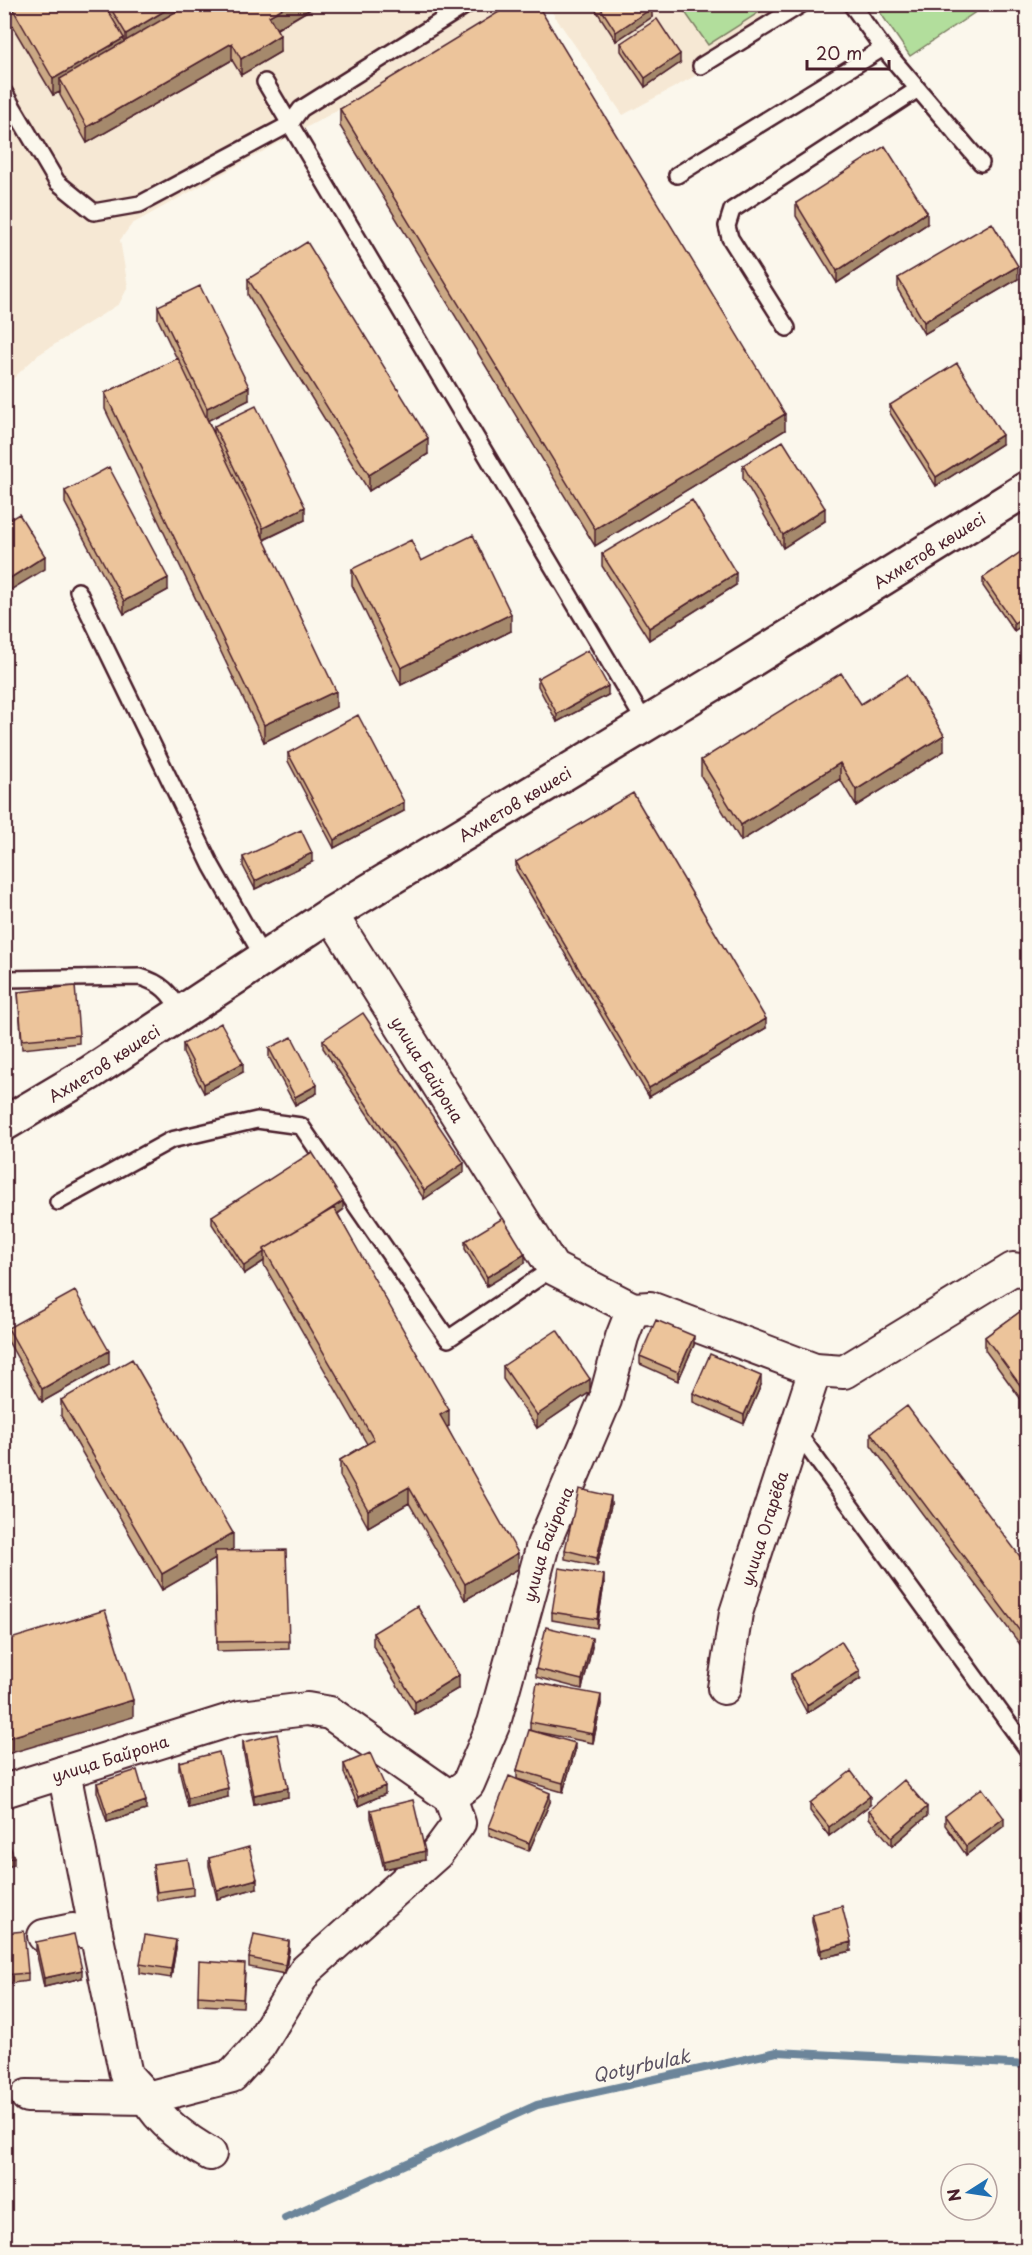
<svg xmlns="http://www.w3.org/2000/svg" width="1032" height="2255" font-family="'Playpen Sans',sans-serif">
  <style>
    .built { fill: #f6e8d4 }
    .green { fill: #b2de9c; stroke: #7e7e64; stroke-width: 1.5 }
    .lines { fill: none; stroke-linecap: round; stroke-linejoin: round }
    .stream { stroke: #6c859a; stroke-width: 8 }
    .service-casing { stroke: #4a1f2b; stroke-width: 20 }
    .minor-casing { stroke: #4a1f2b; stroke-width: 36 }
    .tertiary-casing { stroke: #4a1f2b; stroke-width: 38 }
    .service { stroke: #fbf7ec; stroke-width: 15 }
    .minor { stroke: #fbf7ec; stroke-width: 32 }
    .tertiary { stroke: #fbf7ec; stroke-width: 33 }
    .wall { fill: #cba985; stroke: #4a1f2b; stroke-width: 1.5 }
    .shaded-wall { fill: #a5896c; stroke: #4a1f2b; stroke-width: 1.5 }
    .building { fill: #ecc49b; stroke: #4a1f2b; stroke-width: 1.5 }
    .labels { text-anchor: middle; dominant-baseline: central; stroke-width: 4.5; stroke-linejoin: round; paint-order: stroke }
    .street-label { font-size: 16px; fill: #4a1f2b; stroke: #fbf7ec }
    .water-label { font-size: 18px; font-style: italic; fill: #5b5262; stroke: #fbf7ec }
  </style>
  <rect width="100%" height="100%" fill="#fbf7ec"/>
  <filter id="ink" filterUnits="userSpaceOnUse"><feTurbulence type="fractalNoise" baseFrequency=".0167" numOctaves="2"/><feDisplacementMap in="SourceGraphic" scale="12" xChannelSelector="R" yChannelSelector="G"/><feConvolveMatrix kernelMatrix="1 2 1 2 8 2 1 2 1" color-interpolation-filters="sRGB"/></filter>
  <g filter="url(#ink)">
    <path class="built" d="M5,5H518L385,84L132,224L120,240L128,287L119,304L38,355L5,386Z
      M547,5H809L695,76L623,115Z"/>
    <path class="green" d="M772,4L708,45L680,5V4Z
      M875,5H986L910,56Z"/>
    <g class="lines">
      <path class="stream" d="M285,2218L537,2105L777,2052L1028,2065
        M214,2250L220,2248"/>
      <g class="service-casing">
        <path id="service" d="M851,4L883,48L981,163
          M701,66L802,4
          M265,82L646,724
          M4,92L57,182L94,212L140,204L290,124L301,109L468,4
          M677,175L883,48
          M787,328L730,238L727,226L732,210L918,89
          M78,591L211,865L263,957
          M4,979L140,977C162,983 170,993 181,1012
          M58,1202L171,1140L257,1120L301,1126L448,1339L553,1268
          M796,1431L1028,1750"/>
      </g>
      <g class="minor-casing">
        <g id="minor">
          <path d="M633,1309L650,1308L815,1370L844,1372L1013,1269L1028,1271"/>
          <path id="s1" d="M724,1688L736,1613L815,1370"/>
          <path d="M64,1772L96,1933"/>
          <path id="s2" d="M4,1791L240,1717L307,1709L330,1713L450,1797L468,1784L494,1723L543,1545L605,1400L622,1337L633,1309L553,1268L331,914"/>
          <path d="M44,1936L73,1930L96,1933L126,2075L147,2098"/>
          <path d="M27,2096L147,2098"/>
          <path d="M210,2154C186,2140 161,2123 147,2098L232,2076L259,2046L306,1970L437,1853L459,1823L450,1797"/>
        </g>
      </g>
      <g class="tertiary-casing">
        <g id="tertiary">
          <path id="s3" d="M4,1124L90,1073L331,914L734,671L1028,488"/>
        </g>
      </g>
      <use href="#service" class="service"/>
      <use href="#minor" class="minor"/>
      <use href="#tertiary" class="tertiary"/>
    </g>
    <path class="wall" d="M4,4H319L277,29L280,52L241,75L232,60L87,143L60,95V92L53,95L4,12Z
      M592,4H649L652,17L616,41Z
      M621,43L680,63L645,87L621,51Z
      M340,109L785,430L595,546L340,126Z
      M796,203L927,224L837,283L796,216Z
      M898,278L1018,279L924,334L898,290Z
      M248,279L428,454L369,491L248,295Z
      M158,306L249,400L208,420L214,434V426L305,520L264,540L336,707L264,742L105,409V393L177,359L158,319Z
      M890,405L1002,444L936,486L890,413Z
      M743,465L825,521L783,548L743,478Z
      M65,491L168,590L124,614L65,503Z
      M1028,547L1014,631L983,586V578Z
      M602,554L736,585L649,640L602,566Z
      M421,561L511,631L401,685L352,585V569Z
      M538,678L608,695L557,722L538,686Z
      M861,704L944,751L856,806L840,779L741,841L701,776V760Z
      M288,753L404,811L334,848L288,761Z
      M243,857L312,862L255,889L243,866Z
      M516,862L766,1028L649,1097L516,870Z
      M18,992L79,1035V1043L22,1049Z
      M323,1040L464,1172L424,1199L323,1048Z
      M183,1044L243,1072L204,1093L183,1053Z
      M269,1048L317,1093L295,1105L269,1057Z
      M343,1210L338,1214L449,1426L447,1427L518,1569L465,1600L409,1503L368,1527L340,1476V1460L367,1444L264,1265V1261L244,1274L212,1224V1216Z
      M465,1241L525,1263L487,1286L465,1249Z
      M1028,1306V1409L985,1350V1337Z
      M8,1328L109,1364L42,1402L8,1341Z
      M694,1345L678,1381L640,1364V1356Z
      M503,1366L590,1392L537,1428L503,1379Z
      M761,1385L744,1424L693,1402V1393Z
      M61,1400L233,1549L230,1551L289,1641V1649L217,1651L215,1559L162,1590L61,1416Z
      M871,1433L1028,1567V1655L871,1445Z
      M611,1505L597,1566L565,1559V1550Z
      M604,1584L597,1628L552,1620V1612Z
      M373,1633L459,1688L415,1714L373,1646Z
      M592,1647L582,1689L536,1677V1669Z
      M791,1674L860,1679L807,1713L791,1683Z
      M601,1704L593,1743L537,1732L575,1751L563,1792L517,1779V1770L530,1730V1722Z
      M243,1742L288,1797L254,1804L243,1750Z
      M179,1762L228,1797L188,1807L179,1770Z
      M344,1764L385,1794L358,1806L344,1773Z
      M97,1783L146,1810L107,1822L97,1792Z
      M550,1802L529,1851L489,1835V1827Z
      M810,1803L870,1805L829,1836L810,1811Z
      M371,1810L425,1860L384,1869L371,1818Z
      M869,1810L927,1816L892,1846L869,1818Z
      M945,1816L1004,1826L966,1855L945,1825Z
      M209,1858L257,1888L217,1899L209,1866Z
      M153,1864L193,1887V1895L157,1901L153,1872Z
      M812,1914L851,1951L821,1958L812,1922Z
      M4,1933L28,1973V1981L4,1984Z
      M36,1942L82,1978L44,1987L36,1951Z
      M176,1948L171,1978L140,1973V1964Z
      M289,1950L285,1974L249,1967V1958Z
      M245,1972L243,2007L198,2005V1996Z"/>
    <path class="shaded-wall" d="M176,4H203L126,51V34Z
      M290,4H319L269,33V16Z
      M652,8V17L616,41V32Z
      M280,35V52L241,75V59Z
      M124,38V54L60,79V92L53,95V79Z
      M232,43V60L87,143V127Z
      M680,54V63L645,87V78Z
      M927,212V224L837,283V271Z
      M1018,266V279L924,334V322Z
      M249,387V400L207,421V408Z
      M785,414V430L595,546V529Z
      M1002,435V444L936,486V477Z
      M428,438V454L369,491V475Z
      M305,507V520L263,540V528Z
      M825,508V521L783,548V535Z
      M45,556V569L4,594V582Z
      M736,573V585L649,640V628Z
      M168,578V590L124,614V601Z
      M1028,613V622L1014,631V623Z
      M511,614V631L401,685V668Z
      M608,686V695L557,722V714Z
      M336,691V707L264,742V725Z
      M944,735V751L856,806V790Z
      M840,763V779L741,841V825Z
      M404,802V811L334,848V840Z
      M312,853V862L255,889V881Z
      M766,1019V1028L649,1097V1088Z
      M243,1063V1072L204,1093V1084Z
      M317,1085V1093L295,1105V1097Z
      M464,1163V1172L424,1199V1190Z
      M343,1201V1210L270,1258L266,1251Z
      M264,1252V1261L244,1274V1266Z
      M525,1254V1263L487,1286V1277Z
      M694,1336V1345L678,1381V1372Z
      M109,1351V1364L42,1402V1389Z
      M761,1376V1385L744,1424V1415Z
      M590,1379V1392L537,1428V1415Z
      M449,1410V1426L440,1431V1415Z
      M409,1487V1503L368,1527V1510Z
      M611,1496V1505L597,1566V1558Z
      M233,1533V1549L162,1590V1574Z
      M518,1553V1569L465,1600V1584Z
      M604,1575V1584L597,1628V1619Z
      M592,1638V1647L582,1689V1680Z
      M860,1671V1679L807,1713V1705Z
      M459,1675V1688L415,1714V1702Z
      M601,1695V1704L593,1743V1734Z
      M133,1700V1717L4,1755V1739Z
      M575,1743V1751L563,1792V1783Z
      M385,1786V1794L358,1806V1797Z
      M228,1788V1797L188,1807V1798Z
      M288,1788V1797L254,1804V1795Z
      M550,1793V1802L529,1851V1843Z
      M870,1796V1805L829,1836V1827Z
      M146,1801V1810L107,1822V1814Z
      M927,1807V1816L892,1846V1837Z
      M1004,1818V1826L966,1855V1846Z
      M425,1851V1860L384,1869V1861Z
      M14,1857V1865L4,1868V1860Z
      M257,1879V1888L217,1899V1890Z
      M176,1940V1948L171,1978V1969Z
      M289,1941V1950L285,1974V1965Z
      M851,1942V1951L821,1958V1950Z
      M82,1970V1978L44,1987V1978Z"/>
    <path class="building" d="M10,4H104L124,38L53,79Z
      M108,4H176L126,34Z
      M189,4H290L269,16L280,35L241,59L232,43L87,127L60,79Z
      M512,4H537L785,414L595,529L340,109Z
      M598,4H649L652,8L616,32Z
      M657,19L680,54L645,78L621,43Z
      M885,146L927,212L837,271L796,203Z
      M992,223L1018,266L924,322L898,278Z
      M307,242L428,438L369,475L248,279Z
      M200,286L249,387L207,408L158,306Z
      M178,358L336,691L264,725L105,393Z
      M957,363L1002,435L936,477L890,405Z
      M256,406L305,507L263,528L214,426Z
      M783,441L825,508L783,535L743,465Z
      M109,467L168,578L124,601L65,491Z
      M692,500L736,573L649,628L602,554Z
      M19,514L45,556L4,582V523Z
      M473,535L511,614L401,668L352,569L411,540L421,561Z
      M1028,547V613L1014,623L983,578Z
      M588,650L608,686L557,714L538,678Z
      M841,673L861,704L907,675L944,735L856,790L840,763L741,825L701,760Z
      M358,715L404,802L334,840L288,753Z
      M633,793L766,1019L649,1088L516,862Z
      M301,830L312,853L255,881L243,857Z
      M75,986L79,1035L22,1040L18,992Z
      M363,1013L464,1163L424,1190L323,1040Z
      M221,1023L243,1063L204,1084L183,1044Z
      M292,1037L317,1085L295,1097L269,1048Z
      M312,1152L343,1201L314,1220L264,1249V1252L244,1266L212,1216Z
      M334,1208L449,1410L440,1415L518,1553L465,1584L409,1487L368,1510L340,1460L374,1440L264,1249Z
      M503,1218L525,1254L487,1277L465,1241Z
      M75,1291L109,1351L42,1389L8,1328Z
      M1028,1306V1396L985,1337Z
      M656,1320L694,1336L678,1372L640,1356Z
      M557,1330L590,1379L537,1415L503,1366Z
      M710,1354L761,1376L744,1415L693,1393Z
      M132,1359L233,1533L162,1574L61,1400Z
      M907,1406L1028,1567V1642L871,1433Z
      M579,1489L611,1496L597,1558L565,1550Z
      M286,1550L289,1641L217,1642L215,1551Z
      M559,1568L604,1575L597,1619L552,1612Z
      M417,1606L459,1675L415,1702L373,1633Z
      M105,1610L133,1700L4,1739V1641Z
      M546,1627L592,1638L582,1680L536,1669Z
      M841,1641L860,1671L807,1705L791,1674Z
      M537,1683L601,1695L593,1734L530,1722Z
      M529,1730L575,1743L563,1783L517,1770Z
      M277,1734L288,1788L254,1795L243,1742Z
      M219,1752L228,1788L188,1798L179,1762Z
      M370,1753L385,1786L358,1797L344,1764Z
      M137,1770L146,1801L107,1814L97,1783Z
      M851,1771L870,1796L829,1827L810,1803Z
      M509,1776L550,1793L529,1843L489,1827Z
      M904,1780L927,1807L892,1837L869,1810Z
      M982,1788L1004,1818L966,1846L945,1816Z
      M413,1800L425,1851L384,1861L371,1810Z
      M4,1830L14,1857L4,1860Z
      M249,1847L257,1879L217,1890L209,1858Z
      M188,1859L193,1887L157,1892L153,1864Z
      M842,1906L851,1942L821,1950L812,1914Z
      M24,1931L28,1973L4,1975V1933Z
      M74,1934L82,1970L44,1978L36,1942Z
      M254,1934L289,1941L285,1965L249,1958Z
      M145,1935L176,1940L171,1969L140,1964Z
      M199,1961L245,1964L243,1999L198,1996Z"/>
  </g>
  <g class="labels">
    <g class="street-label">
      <text stroke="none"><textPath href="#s3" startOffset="1089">Ахметов көшесі</textPath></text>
      <text stroke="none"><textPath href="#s3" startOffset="603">Ахметов көшесі</textPath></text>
      <text stroke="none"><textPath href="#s3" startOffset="117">Ахметов көшесі</textPath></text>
      <text transform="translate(428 1069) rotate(58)">улица Байрона</text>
      <text stroke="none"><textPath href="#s1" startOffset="165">улица Огарёва</textPath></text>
      <text stroke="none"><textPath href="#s2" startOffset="760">улица Байрона</textPath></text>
      <text stroke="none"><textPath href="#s2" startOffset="111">улица Байрона</textPath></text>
    </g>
    <g class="water-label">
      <text transform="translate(641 2065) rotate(-12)">Qotyrbulak</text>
    </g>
  </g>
  <rect width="1032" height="2255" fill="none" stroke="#fbf7ec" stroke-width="24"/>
  <rect x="12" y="12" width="1008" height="2231" fill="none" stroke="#4a1f2b" stroke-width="2" filter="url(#ink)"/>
  <g transform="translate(969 2192) rotate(258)"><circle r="28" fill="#fbf7ec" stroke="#b4a19f" stroke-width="1.5"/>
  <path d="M0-4.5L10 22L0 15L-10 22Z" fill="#1f6fb2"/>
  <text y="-9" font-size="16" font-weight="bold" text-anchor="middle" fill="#4a1f2b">N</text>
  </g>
  <path d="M807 60v9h82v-9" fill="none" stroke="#4a1f2b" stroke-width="3"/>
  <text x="816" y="60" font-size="18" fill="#4a1f2b" stroke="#fbf7ec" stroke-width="4.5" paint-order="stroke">20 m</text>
</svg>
